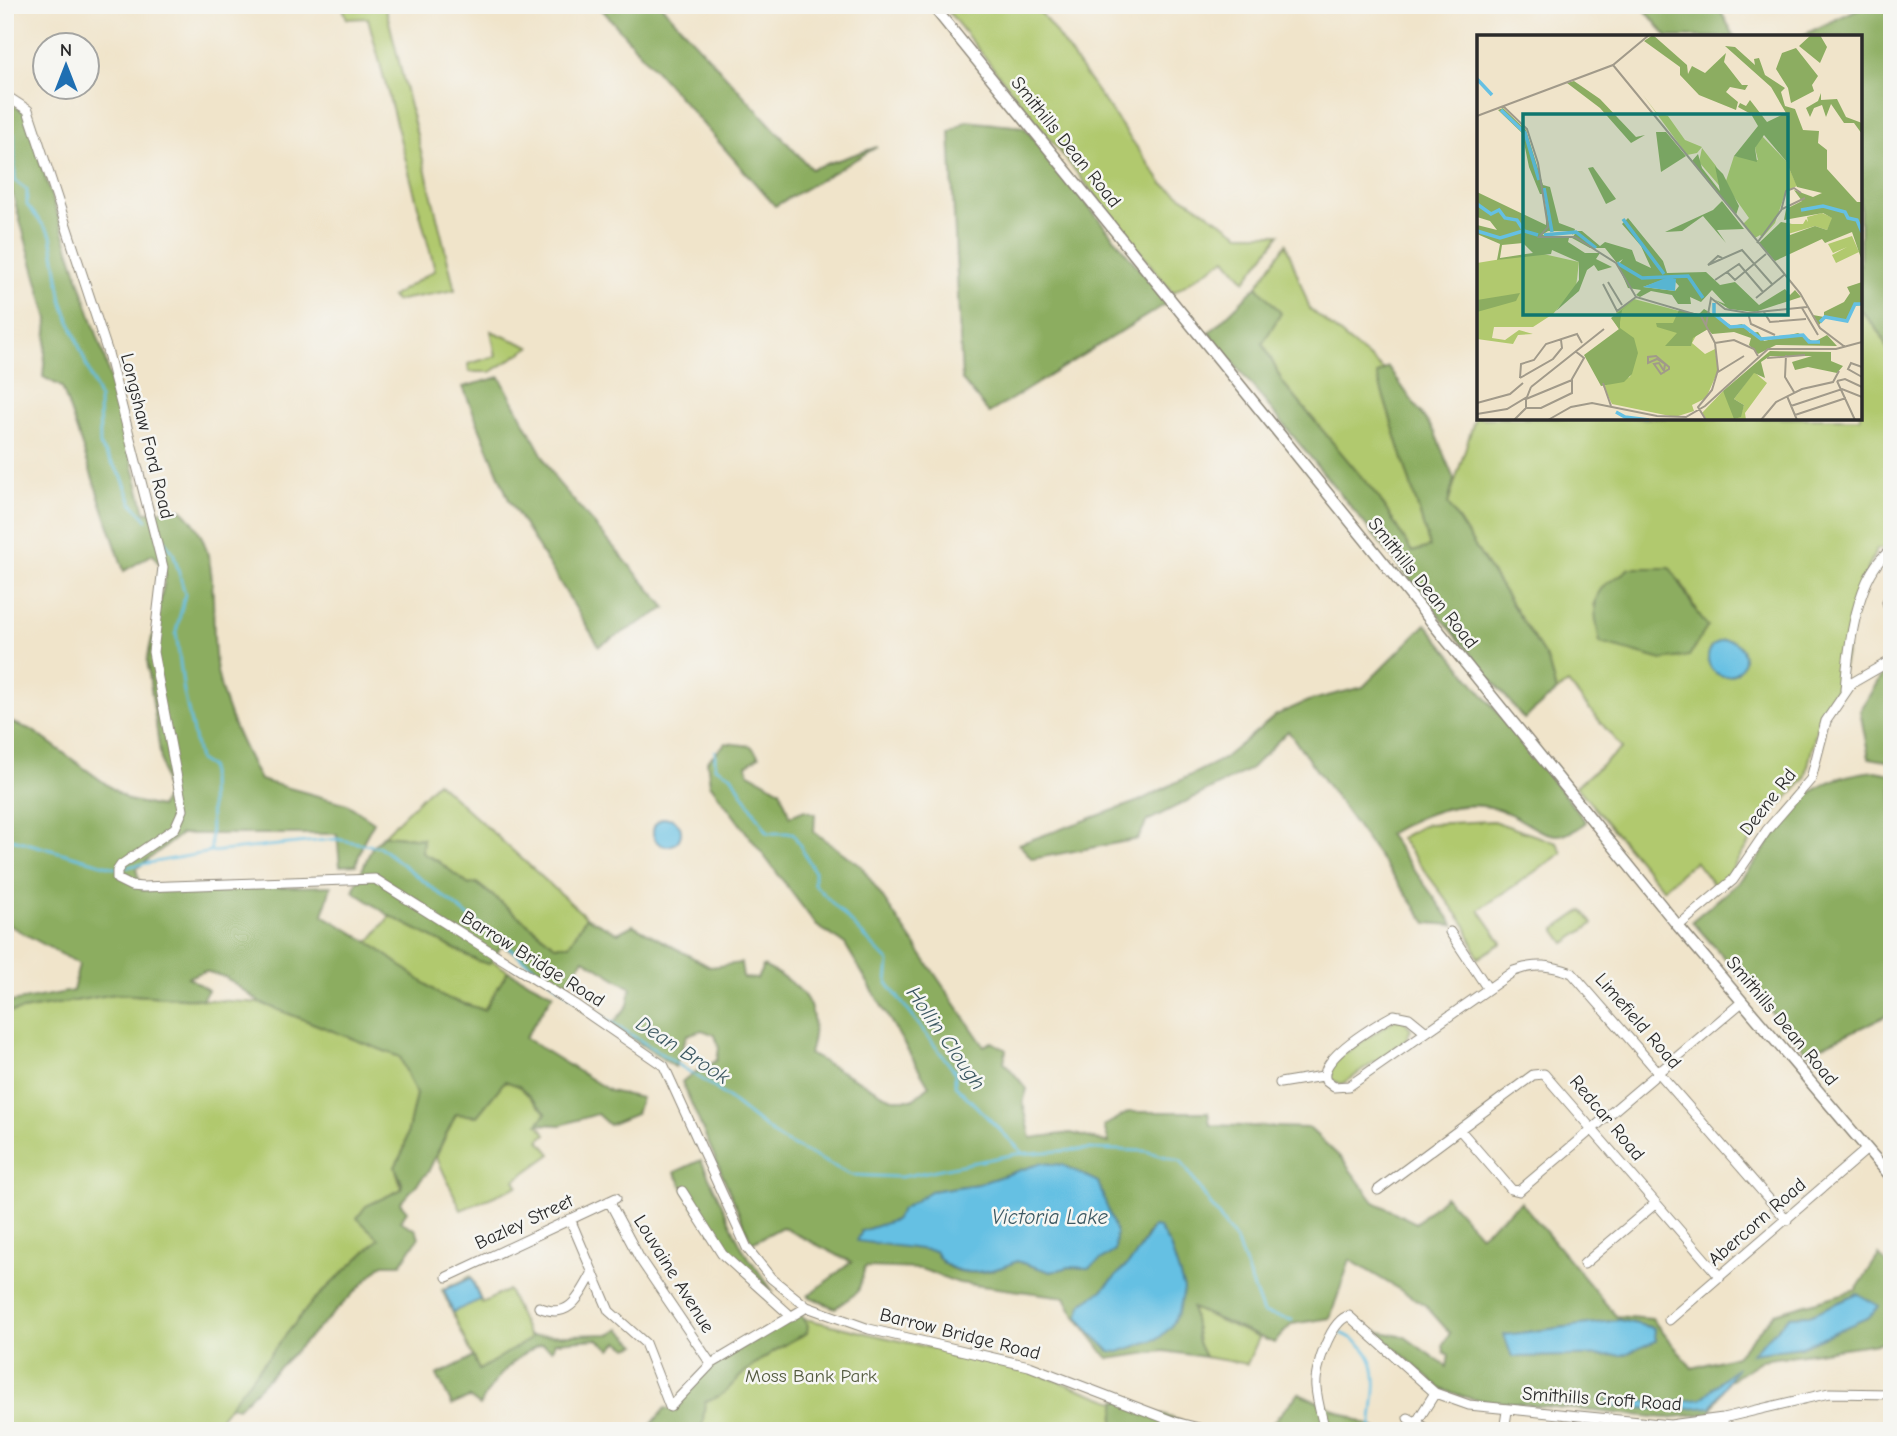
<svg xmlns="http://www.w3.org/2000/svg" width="1897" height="1436" font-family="'Comic Neue',sans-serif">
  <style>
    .green { fill: #b1c96e; stroke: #6e7a4c; stroke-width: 2; fill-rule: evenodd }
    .forest { fill: #8cad61; stroke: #5c6c46; stroke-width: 2; fill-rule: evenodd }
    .water { fill: #65c0e3; stroke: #487687; stroke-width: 2 }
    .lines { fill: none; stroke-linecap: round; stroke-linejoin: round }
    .stream { stroke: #65c0e3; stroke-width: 2.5 }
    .minor-casing { stroke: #8e887a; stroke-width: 11 }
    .tertiary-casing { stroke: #8e887a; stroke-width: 13 }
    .minor { stroke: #fff; stroke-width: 9 }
    .tertiary { stroke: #fff; stroke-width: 10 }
    .labels { text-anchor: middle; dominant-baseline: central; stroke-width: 5; stroke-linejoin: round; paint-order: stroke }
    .street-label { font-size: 19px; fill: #2b2b2b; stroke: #f6f6f2 }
    .park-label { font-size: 19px; fill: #535a3f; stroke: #f6f6f2 }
    .water-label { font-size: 21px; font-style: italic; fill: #3c5862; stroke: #f6f6f2 }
    .inset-river { fill: none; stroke: #65c0e3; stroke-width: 3.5 }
    .inset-road { fill: none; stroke: #a19a8a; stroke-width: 2 }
    .view { fill: #0f766e; fill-opacity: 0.15; stroke: #0f766e; stroke-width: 3.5 }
    .inset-edge { fill: none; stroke: #2b2b2b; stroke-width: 3.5 }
  </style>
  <rect width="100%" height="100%" fill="#f6f6f2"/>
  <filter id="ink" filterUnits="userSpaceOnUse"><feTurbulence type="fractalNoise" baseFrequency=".0143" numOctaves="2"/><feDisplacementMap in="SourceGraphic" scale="14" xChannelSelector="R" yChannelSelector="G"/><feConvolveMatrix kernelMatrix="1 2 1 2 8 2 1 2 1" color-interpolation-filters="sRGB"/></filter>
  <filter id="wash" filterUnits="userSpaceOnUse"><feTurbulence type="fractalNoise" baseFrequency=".00686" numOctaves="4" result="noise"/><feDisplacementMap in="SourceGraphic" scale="28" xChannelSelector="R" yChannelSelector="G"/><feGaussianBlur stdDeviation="1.57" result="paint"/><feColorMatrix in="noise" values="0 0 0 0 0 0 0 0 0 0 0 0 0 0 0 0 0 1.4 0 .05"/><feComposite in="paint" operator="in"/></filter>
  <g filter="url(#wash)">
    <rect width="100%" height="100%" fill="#f0e4ca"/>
    <path class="green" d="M342,5H385L455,290L395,301L391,297L435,270L368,18L347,19Z
      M943,5H1026L1042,14L1163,184L1240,234H1280L1245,281L1226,258L1173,293Z
      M1286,244L1310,309L1384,370L1377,375L1430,547L1412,552L1379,498L1283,383L1263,343L1257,286Z
      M1860,309L1881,334L1892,362V546L1876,550L1860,588L1839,684L1819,718L1805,779L1758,829L1728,875L1715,887L1695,861L1663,889L1576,786L1622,748L1568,683L1556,692L1548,661L1448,504L1479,405V418H1860ZM1618,579L1681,582L1701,619L1594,605L1604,585Z
      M491,331L530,347L491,372H469L468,364L496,356Z
      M437,782L586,917L569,945H555L477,883L469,885L438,861L421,853L423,839L384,835Z
      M1493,821L1557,843L1562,853L1479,910L1502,943L1478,958L1466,926L1400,838L1426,824Z
      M1583,910L1593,924L1565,943L1555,929Z
      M390,916L478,961L489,963L491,960L508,971L484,1010L443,997L369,942Z
      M115,994L261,1003L400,1057L416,1094L404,1149L395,1167L402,1189L397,1193L379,1239L313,1301L210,1431H5V1013Z
      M1403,1019L1411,1029L1406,1040L1346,1082L1342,1084L1331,1080L1332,1062L1394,1020Z
      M505,1081L519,1086L547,1113L538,1124L546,1134L539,1140L551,1154L515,1180L518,1186L461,1210L436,1156L456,1114L477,1116Z
      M471,1276L482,1303L508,1290L530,1339L479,1370L442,1290Z
      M1192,1308L1259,1338L1247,1364L1205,1357L1198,1343Z
      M805,1319L1027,1370L1195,1431H686L713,1367L795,1321Z"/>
    <path class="forest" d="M598,5H661L811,169L877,147L775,206Z
      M1641,5H1717L1735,37H1667Z
      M1866,5H1892V362L1881,334L1860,309V37H1799Z
      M5,100L24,112L104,356L145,512L181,509C228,550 206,621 218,676C226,713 243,747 260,780L347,804L374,822L364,840L356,865L340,866L337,834H181L136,869L142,890L331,886L323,915L369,942L443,997L484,1010L508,971L553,994L525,1038L610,1091L641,1098L636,1114L609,1125L597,1114L561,1125L538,1124L546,1113L519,1086L505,1081L477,1116L456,1114L428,1172L400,1203L407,1211L400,1221L416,1230L419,1237L401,1264H383L238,1408L229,1406L313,1301L379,1239L357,1218L366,1206L402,1189V1183L395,1167L404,1149L416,1094L400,1057L261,1003L225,977L205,971L188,977L208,990L202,999L115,994L5,1013V1003L73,991L79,964L5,923V720L32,730L128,800L160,807L166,796L147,660L166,575L153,554L124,571L62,387L43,377L48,319L5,167Z
      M966,121L1024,127L1167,303L989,413L962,380L950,132Z
      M1257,286L1281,313L1263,343L1283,383L1379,498L1412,552L1430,547L1377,375L1388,367L1435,433L1454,479L1448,504L1548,661L1556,692L1524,719L1209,333Z
      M500,377L556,480L666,608L599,646L509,500L463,387Z
      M1629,568H1670C1684,586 1692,611 1708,626L1689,656L1662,660L1600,643C1597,624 1588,598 1606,584C1615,578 1622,575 1629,568Z
      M1426,624L1586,822C1549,856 1528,814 1490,807C1454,800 1418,816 1388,834L1454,925L1427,923L1288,731L1249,770L1147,821L1138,839L1032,859L1019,844L1139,801L1223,759L1276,715L1308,701L1363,687Z
      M1892,672V762L1869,758L1860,711L1881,676Z
      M726,743L751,746L759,756L747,765L748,772L780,790L790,816L805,810L815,814L814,832L861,866L984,1046L992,1042L1006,1050L1004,1062L1027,1089L1023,1103L1031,1138L1071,1133L1109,1143L1104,1126L1129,1112H1208L1210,1125L1309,1128L1342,1159L1374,1202L1416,1223L1445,1196L1480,1235L1521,1202L1616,1316L1652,1319L1692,1368L1736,1356L1775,1313L1856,1290L1879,1255L1892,1270V1341L1762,1360L1726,1383L1710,1413L1665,1418L1472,1399L1441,1389L1376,1331L1405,1337L1447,1367L1449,1355L1444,1352L1443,1344L1450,1333L1425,1305L1350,1260L1330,1318L1292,1324L1274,1343L1192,1308L1198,1343L1205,1357L1164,1351L1108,1359L1072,1311L1065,1297L959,1283L921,1269L865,1267L858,1292L835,1308L808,1296L851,1262L782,1227L752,1243L682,1082C693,1071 705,1069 717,1060L719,1048L715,1035L702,1030L687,1035L675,1067L612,1025L628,1005L631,988L584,959L564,985L502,945L489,964L478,961L390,916L353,891L372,847L384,835L423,839L422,853L438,861L469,885L476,883L555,945H569L586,917L618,933L633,925L710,967L741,963L743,978L757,979L763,966C805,986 823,1007 809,1054L892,1099H914L929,1086L845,944L817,926L710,784L707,761ZM1042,1163L1098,1183L1116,1233L1088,1268L1069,1267L1051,1272L1017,1261C991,1274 949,1282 935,1251L862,1231L895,1220L931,1191L978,1184ZM1150,1230L1170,1246L1184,1289L1110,1351L1090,1332L1101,1291L1134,1258ZM1858,1294L1869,1317L1800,1347L1773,1349L1790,1316L1810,1315ZM1620,1320L1654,1328L1656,1341L1623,1355L1512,1357L1505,1335Z
      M1875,771L1892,774V1013L1807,1053L1692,921C1708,907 1727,894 1742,878C1790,824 1792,779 1875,771Z
      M701,1160L742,1248L774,1293C731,1258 698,1222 675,1172Z
      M799,1312L808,1325L807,1333C784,1344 765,1356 745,1372C729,1386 727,1396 705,1402L702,1431H646L665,1408L674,1410L711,1364Z
      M620,1329L637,1345L628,1348L619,1341L611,1349L597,1339L555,1342L552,1350L542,1344C516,1354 492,1381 480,1406L469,1398L452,1405L437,1375L473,1357L479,1370L530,1339V1336L611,1334Z
      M1299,1393L1374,1428L1379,1431H1265Z
      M1117,1400L1211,1431H1106L1113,1426Z"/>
    <path class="water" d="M1708 658a18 18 0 1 1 36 0a18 18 0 1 1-36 0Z
      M653 832a14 14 0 1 1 28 0a14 14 0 1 1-28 0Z
      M1042,1163L1063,1165L1098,1182L1116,1233L1115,1251L1088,1268L1069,1267L1051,1272L1017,1261C990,1274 950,1281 935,1251L857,1241L862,1231L895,1220L901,1210L931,1191L978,1184Z
      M1153,1227L1159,1228L1170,1246L1184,1289L1179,1312L1171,1327L1159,1338L1119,1352L1110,1351L1090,1332L1079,1317L1080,1311L1083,1303L1101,1291L1134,1258Z
      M471,1278L480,1300L453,1312L444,1290Z
      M1858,1294L1879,1306L1869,1317L1800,1347L1751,1354L1790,1316L1810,1315Z
      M1620,1320L1654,1328L1656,1341L1623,1355L1512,1357L1504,1335Z
      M1737,1367L1711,1407L1673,1410L1608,1406L1609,1398L1666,1403L1701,1399Z"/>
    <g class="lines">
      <path class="stream" d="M5,132L14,134L15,181L27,190V205L51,235L62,301L99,398L100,446L122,477L132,503L147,520
        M158,533L173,552L185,594L176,632L184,692L199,760L210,767L211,850
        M715,751V767L731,775L768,833H793L814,871V884L889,962L887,983L955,1072V1085L1023,1153
        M5,837L116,868
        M126,867L211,852L336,839L380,847L572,997L715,1088L780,1139L851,1175L901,1177L1016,1154L1090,1149L1145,1151L1181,1161L1237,1243L1263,1313L1292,1320
        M1341,1333C1388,1352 1374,1389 1371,1431"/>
    </g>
  </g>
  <g filter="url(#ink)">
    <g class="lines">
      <g class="minor-casing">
        <path id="minor" d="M5,95L28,110L108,353L163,567L153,652L183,810L175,828L121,865L117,871V879L131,886L143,887L375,879L574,1004L664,1066L747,1248L771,1278L807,1307L869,1329L1029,1366L1175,1422L1211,1431
          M1892,590L1887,602L1892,617
          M1845,690C1848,652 1856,571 1892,550
          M1678,926L1733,880L1767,830L1811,779L1826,721L1852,683L1892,660
          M1450,932L1488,989
          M1425,1031L1409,1018L1394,1015C1376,1025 1316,1059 1326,1081L1334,1087L1349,1086L1514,971C1535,963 1551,965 1572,973L1787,1220
          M1280,1083L1323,1076
          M1460,1130L1511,1189L1519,1191L1742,1002
          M1378,1190L1533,1075L1544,1074L1720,1277
          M682,1191L722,1254L792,1317
          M609,1201L640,1259L711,1364
          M570,1219L609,1311L645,1343L670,1407L711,1364L807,1307
          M1584,1264L1656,1203
          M447,1277L616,1198
          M539,1307C570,1321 580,1295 593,1272
          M1669,1320L1867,1149
          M1408,1418L1425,1428
          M1723,1418L1725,1431
          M1416,1423L1435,1393
          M1325,1431C1322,1417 1317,1402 1316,1387C1314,1370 1331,1319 1349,1316L1435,1393L1469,1405L1670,1425L1723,1418L1829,1393L1892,1394
          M1504,1431L1507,1411"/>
      </g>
      <g class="tertiary-casing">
        <path id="tertiary" d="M932,5L1678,926L1892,1178"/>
      </g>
      <use href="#minor" class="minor"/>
      <use href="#tertiary" class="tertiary"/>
    </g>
  </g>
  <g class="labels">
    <g class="street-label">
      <text transform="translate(1066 142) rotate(51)">Smithills Dean Road</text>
      <text transform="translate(147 436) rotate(76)">Longshaw Ford Road</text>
      <text transform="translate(1423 583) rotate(51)">Smithills Dean Road</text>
      <text transform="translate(1768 802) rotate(-52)">Deene Rd</text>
      <text transform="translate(533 959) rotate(32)">Barrow Bridge Road</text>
      <text transform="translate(1638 1021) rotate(49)">Limefield Road</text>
      <text transform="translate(1782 1021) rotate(50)">Smithills Dean Road</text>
      <text transform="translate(1607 1118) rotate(50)">Redcar Road</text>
      <text transform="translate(524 1222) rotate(-25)">Bazley Street</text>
      <text transform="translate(1757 1222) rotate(-41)">Abercorn Road</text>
      <text transform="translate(674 1274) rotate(58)">Louvaine Avenue</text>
      <text transform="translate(960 1334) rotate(14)">Barrow Bridge Road</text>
      <text transform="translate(1602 1399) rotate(4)">Smithills Croft Road</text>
    </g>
    <g class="park-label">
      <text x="811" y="1376">Moss Bank Park</text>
    </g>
    <g class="water-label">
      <text transform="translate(946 1038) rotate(55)">Hollin Clough</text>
      <text transform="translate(683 1050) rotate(33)">Dean Brook</text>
      <text x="1050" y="1217">Victoria Lake</text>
    </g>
  </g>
  <g transform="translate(1477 35)">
    <rect width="385" height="385" fill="#f0e4ca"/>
    <path d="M166,60L179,77L191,81L208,105L225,112L220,118L210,120ZM284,100L309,126L320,151L309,156L298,188L285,203L283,200L278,203L266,189L272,183L248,149L257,121L281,125L278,113ZM225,113L239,131L246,155L222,127ZM345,178L356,183L350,195L338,191L311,199V189H326L329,184L331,187L330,182ZM375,201L382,217L359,228L355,220L370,212L356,218L351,209ZM62,218L102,227L99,252L76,279L56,292H17L15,303L28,305L42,295L56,299L41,300L36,309L0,304V228ZM157,264L210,278L231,294L220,299L215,308L228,319L238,314L241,336L229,363L215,370L217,376L198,382L135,369L126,351L153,342L158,322L137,286L140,276ZM277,337L290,348L268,378L269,385H230L225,378L246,356L263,382L267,370L257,364Z" fill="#b1c96e"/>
    <path d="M176,0L210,30L211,39L215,31L228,38L249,18L247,27L265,50H271L268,55L253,52L249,57L261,67L259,75L222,60L203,40V32L167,6ZM334,0H343L350,12L343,28L322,11ZM248,11L258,12L278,30L277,24L282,23L288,40L308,53L304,57L308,71L318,74L326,95L342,96L341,108L350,115V134L380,167H385V226L375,197L348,208L345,204L298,226L282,208L304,187L315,189H311L313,200L338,191L350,195L355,183L346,178L307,185L309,174L325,166L317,155L336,162L345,158L320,152L309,126L287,100L278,113L280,127L257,121L281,91L274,79L261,72L263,68L269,71L273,65L290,87L309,78L294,52ZM319,13L341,41L335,50L337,56L314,68L311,53L299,34L305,18ZM97,46L123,64L159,102L168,100L154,108L123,73L90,48ZM344,58V65L360,64L369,82L385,88V99L377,88H367L354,69L349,82L345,70L337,73L333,82L329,73L341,66ZM26,73L49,95L66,150L73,152L82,188L98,194L96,200L93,196H71L65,200L92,203L91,207L108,218H123L119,224L135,232L121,236L117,230L110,235L102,256L79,276L102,245V227L75,215L74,219L20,225L23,209L0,199V190L20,195L13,186L0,182V157L69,190V159H63L52,132L45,98L21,75ZM46,208L56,218L23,223L25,210ZM179,97H189L209,121L184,137ZM221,119L225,133L243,156L238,131L246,139L262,171L259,180L215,126ZM116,132L139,164L129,169L111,133ZM245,166L267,194L240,195L249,208L226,181L205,196L188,197L236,175ZM151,183L186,226L190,238L229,237L243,250L258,247L282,270L308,254L313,260L318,255L324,262L278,277L252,274L238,265L248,269L235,255L224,267L213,262L214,269H201L195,260L174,256L163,262L159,260L164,255L151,253L141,230L146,224L140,228L128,213H113L95,203L100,196H105L123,211L128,207L155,215L159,226L174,233L164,211L145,189ZM194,242L202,251L198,256L166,252ZM385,247V270L378,271L370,287L348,283L342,290L336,280L347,282V277L367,267L373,258L370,252ZM43,258L39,266L0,277V265ZM159,264L145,275L143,287V293L157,303L161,318L155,339L147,347L124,351L107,320L142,294L134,283ZM227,274L255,291L265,289L273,298L281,297L287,306L321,298L337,307L350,300L360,311L299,310L281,319L272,310L274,303L257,297L235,299L231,294L216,303L214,311H188L200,298L180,292L179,288H196L202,275L222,279ZM293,316L354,317V326L366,331L360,338L331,332L318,335L315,327L335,321H293L284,327L288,343L277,338L257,364L267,370L264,382L257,384L246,356Z" fill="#8cad61" fill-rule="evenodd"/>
    <path d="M191,242L199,244L198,256L166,252Z" fill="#65c0e3"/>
    <path class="inset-river" d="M0,44L15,60M24,75L48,98L62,145M67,153L75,197M0,169L14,179L22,175L28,183L40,185L47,196L61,200M324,175L346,171L368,177L371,183L380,185L385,197M146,184L187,239M0,196L23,203L46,196M67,200L99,197L119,213M140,228L165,243L211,241L226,263M237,268V279L253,292L267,291L284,304L326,300L332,307H343M343,287L348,282L370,286L378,269H385M139,377L148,382L172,385"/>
    <path class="inset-road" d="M136,30L323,258L343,293L368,312M26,71L50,94L61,128L71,192L62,202H98L139,228L159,262L224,281L238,308L241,335L235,355L221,372L229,385M0,81L136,30L172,0M304,176L309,156L317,153L324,158M280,208L305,174L328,163M245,223L241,221L231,230L265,215L295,249M250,237L258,245L289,219M238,245L262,229L286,257M131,247L145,270M126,249L140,276L159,262M279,263L307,240M325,273L341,300M287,277L293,287L329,284M271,278L274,289L298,300M229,290L234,263L248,274L271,278L330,272M238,308L257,305L277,314L281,321M309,320L308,342L317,357M179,321L192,332V334L184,339L177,329L182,328L187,336L188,329L180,324L171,328V322ZM290,323L328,320M385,332L374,328L371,334L385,342M241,337L267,321M43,343L44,329L57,325L69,309L100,299L105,308M43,343L76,324L85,313L84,305M360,346L378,385M360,346L368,344L385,352M126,348L134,371M54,352L127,294M310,361L320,385M49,364L95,345M0,368L33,359L46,348M314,371L365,354L385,362M49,373H64L95,358V344L107,323L98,316M0,379L30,374L50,362L54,352M318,380L369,363M37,385L49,373V363M71,385L94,372L115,368L180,381L209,382L228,371L291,314H359L385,307M284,385L299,367L325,354L356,347L362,336"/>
    <path class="view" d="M46,79H311V280H46Z"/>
    <rect width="385" height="385" class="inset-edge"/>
  </g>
  <rect width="1897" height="1436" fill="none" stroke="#f6f6f2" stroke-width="28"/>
  <g transform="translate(66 66)"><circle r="33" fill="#f6f6f2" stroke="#a5a5a2" stroke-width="2"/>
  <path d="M0-5L12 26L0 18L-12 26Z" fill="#1f6fb2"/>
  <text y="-10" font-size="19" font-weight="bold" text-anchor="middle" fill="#2b2b2b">N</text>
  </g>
</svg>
